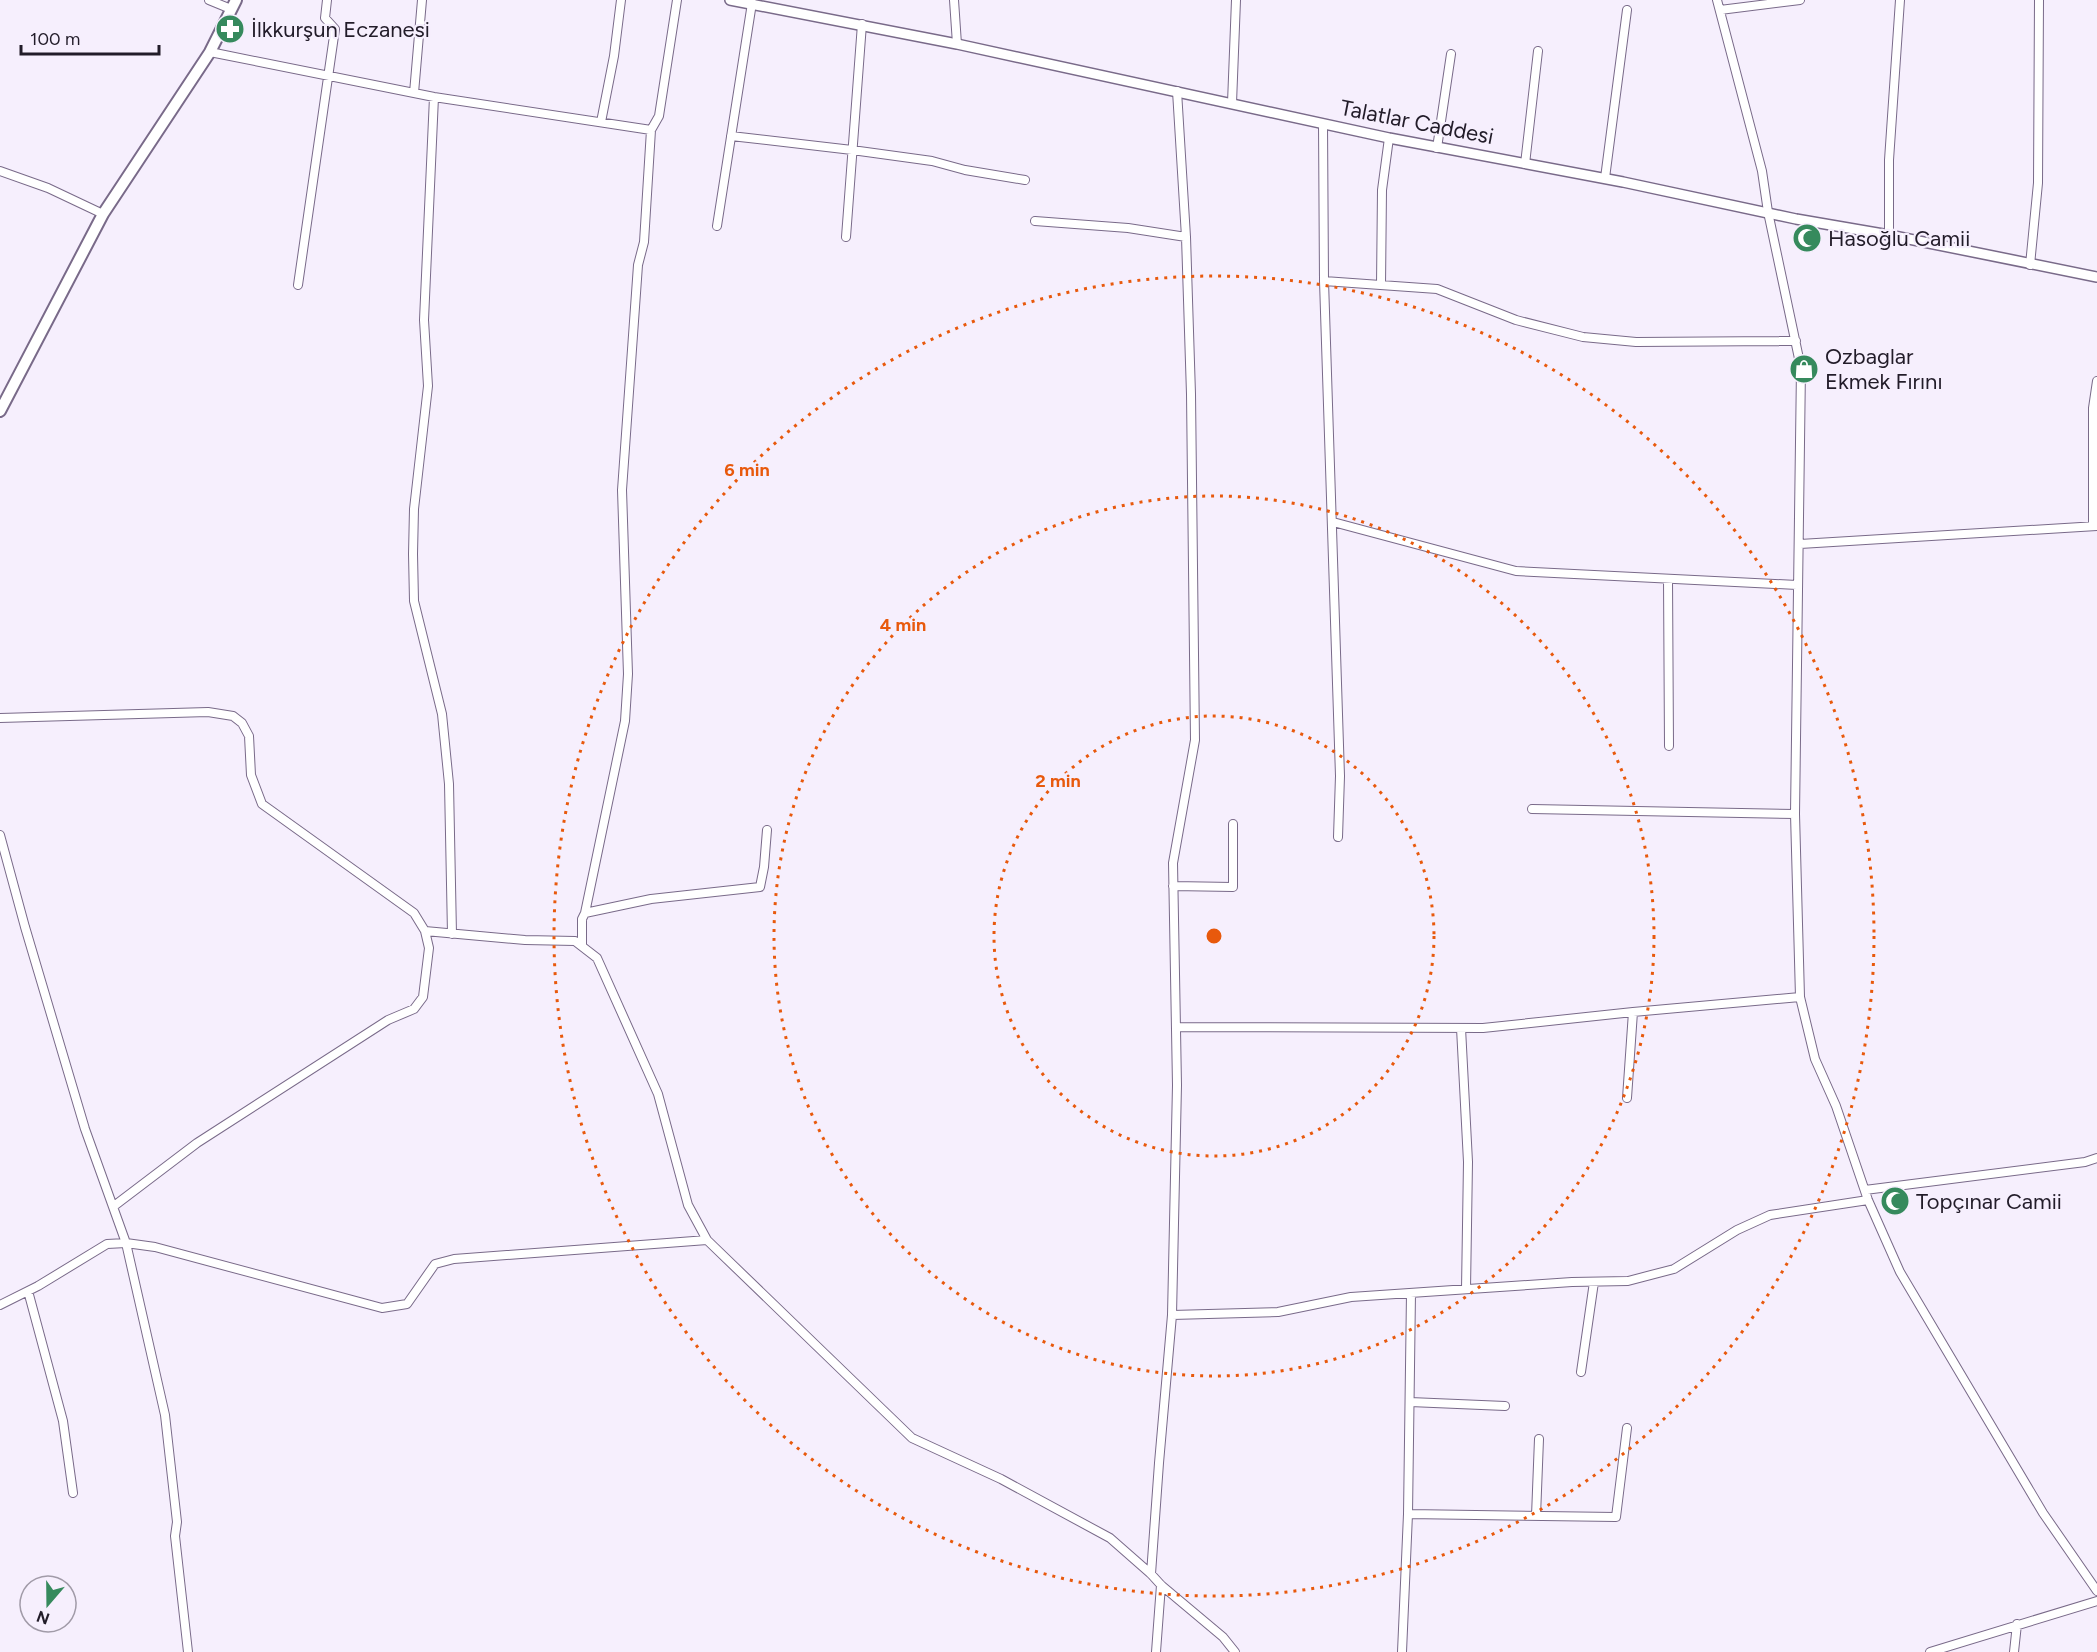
<svg xmlns="http://www.w3.org/2000/svg" width="2097" height="1652" font-family="Figtree,sans-serif">
  <style>
    .lines { fill: none; stroke-linecap: round; stroke-linejoin: round }
    .minor-casing { stroke: #796a89; stroke-width: 10 }
    .tertiary-casing { stroke: #796a89; stroke-width: 12 }
    .secondary-casing { stroke: #796a89; stroke-width: 14 }
    .minor { stroke: #fff; stroke-width: 8 }
    .tertiary { stroke: #fff; stroke-width: 9 }
    .secondary { stroke: #fff; stroke-width: 10 }
    .ring { fill: none; stroke: #e8590c; stroke-width: 3; stroke-dasharray: 3 6 }
    .labels { text-anchor: middle; dominant-baseline: central; stroke-width: 4.5; stroke-linejoin: round; paint-order: stroke }
    .poi-label { font-size: 22px; fill: #221c29; stroke: #f6effd; text-anchor: start }
    .street-label { font-size: 22px; fill: #221c29; stroke: #f6effd }
    .centre { fill: #e8590c; stroke: #f6effd; stroke-width: 3 }
    .ring-label { font-size: 18px; text-anchor: middle; font-weight: bold; fill: #e8590c; stroke: #f6effd; stroke-width: 4.5; stroke-linejoin: round; paint-order: stroke }
  </style>
  <rect width="100%" height="100%" fill="#f6effd"/>
  <g class="lines">
    <g class="minor-casing">
      <path id="minor" d="M209,0L231,9
        M954,0L957,44
        M1717,0L1762,171L1768,212L1801,368L1795,814L1800,997L1815,1059L1836,1106L1868,1200L1900,1272L2043,1513L2097,1591
        M1720,10L1800,0
        M210,52L434,97L651,130
        M414,93L422,0
        M434,97L424,320L428,386L414,509L413,554L414,601L442,714L449,784L452,934
        M1232,103L1236,0
        M601,122L614,56L621,0
        M1323,124L1324,281L1340,776L1338,837
        M731,136L852,150L932,161L965,170L1025,180
        M1437,148L1451,54
        M1525,164L1538,51
        M0,171L48,188L103,214
        M1605,178L1627,10
        M1035,221L1128,228L1186,237
        M717,226L752,3
        M1889,235V160L1900,0
        M846,237L862,24
        M2030,265L2038,183L2039,0
        M1324,281L1437,289L1516,320L1583,337L1636,342L1796,341
        M298,285L335,29L325,18L327,0
        M1381,285L1382,190L1389,138
        M1333,522L1516,571L1797,585
        M2093,526V408L2097,381
        M1800,544L2097,526
        M1668,579L1669,746
        M0,718L208,712L233,716L242,723L249,736L251,775L262,804L414,913L425,931L429,948L423,997L414,1009L388,1020L197,1143L114,1206
        M1532,809L1795,814
        M0,835L25,927L85,1129L126,1243L165,1415L177,1522L175,1536L188,1652
        M1173,886L1233,887V824
        M585,913L625,721L628,674L622,490L638,265L644,242L651,130L659,116L677,0
        M425,931L525,940L575,941L597,958L658,1094L688,1205L707,1240L912,1438L1001,1479L1110,1538L1151,1574L1161,1585L1223,1637L1235,1652
        M582,946V919L585,913L651,899L760,887L764,867L767,830
        M1176,1027L1483,1028L1633,1012L1800,997
        M1461,1028L1468,1162L1466,1289
        M1627,1098L1633,1012
        M1865,1190L2085,1162L2097,1158
        M28,1291L63,1421L73,1493
        M0,1305L38,1286L107,1244L126,1243L155,1247L382,1308L407,1304L435,1264L454,1259L707,1240
        M1172,1315L1278,1312L1351,1297L1572,1282L1628,1281L1674,1269L1737,1230L1770,1215L1868,1200
        M1581,1372L1594,1282
        M1410,1402L1505,1406
        M1408,1514L1616,1517L1627,1428
        M1536,1516L1539,1439
        M1151,1574L1159,1463L1172,1315L1177,1085L1173,863L1195,740L1191,394L1186,237L1177,91
        M1156,1652L1161,1585
        M1402,1652L1408,1514L1411,1293
        M1930,1652L2097,1601
        M2014,1652L2017,1624"/>
    </g>
    <g class="tertiary-casing">
      <path id="tertiary" d="M730,0L957,44L1389,138L1623,182L1796,219L1889,235L2097,277"/>
    </g>
    <g class="secondary-casing">
      <path id="secondary" d="M0,411L103,214L210,52L236,0"/>
    </g>
    <use href="#minor" class="minor"/>
    <use href="#tertiary" class="tertiary"/>
    <use href="#secondary" class="secondary"/>
  </g>
  <g class="ring">
    <circle cx="1214" cy="936" r="220"/>
    <circle cx="1214" cy="936" r="440"/>
    <circle cx="1214" cy="936" r="660"/>
  </g>
  <defs>
    <g id="pharmacy-disc" transform="scale(1.5)"><circle r="9.5" fill="#368a5d" stroke="#f6effd"/><path d="M-2-6h4v4h4v4h-4v4h-4v-4h-4v-4h4Z" fill="#fff"/></g>
    <g id="mosque-disc" transform="scale(1.5)"><circle r="9.5" fill="#368a5d" stroke="#f6effd"/><path d="M3.5-4.9A6 6 0 1 0 3.5 4.9A5 5 0 1 1 3.5-4.9Z" fill="#fff"/></g>
    <g id="shop-disc" transform="scale(1.5)"><circle r="9.5" fill="#368a5d" stroke="#f6effd"/><path d="M-5-2.5h2.3a2.7 3.5 0 0 1 5.4 0H5L5.5 6h-11ZM-1.5-2.5h3a1.5 2.3 0 0 0-3 0Z" fill="#fff"/></g>
  </defs>
  <g fill-rule="evenodd">
    <use href="#pharmacy-disc" x="230" y="29"/>
    <use href="#mosque-disc" x="1807" y="238"/>
    <use href="#shop-disc" x="1804" y="369"/>
    <use href="#mosque-disc" x="1895" y="1201"/>
  </g>
  <g class="labels">
    <g class="poi-label">
      <text x="251" y="29">İlkkurşun Eczanesi</text>
      <text x="1828" y="238">Hasoğlu Camii</text>
      <text x="1825" y="356">Ozbaglar<tspan x="1825" dy="25">Ekmek Fırını</tspan></text>
      <text x="1916" y="1201">Topçınar Camii</text>
    </g>
    <g class="street-label">
      <text transform="translate(1417 122) rotate(11)">Talatlar Caddesi</text>
    </g>
  </g>
  <circle cx="1214" cy="936" r="9" class="centre"/>
  <g class="ring-label">
    <text x="747" y="476">6 min</text>
    <text x="903" y="631">4 min</text>
    <text x="1058" y="787">2 min</text>
  </g>
  <g transform="translate(48 1604) rotate(200)"><circle r="28" fill="#f6effd" stroke="#a19ba8" stroke-width="1.5"/>
  <path d="M0-4.5L10 22L0 15L-10 22Z" fill="#368a5d"/>
  <text y="-9" font-size="16" font-weight="bold" text-anchor="middle" fill="#221c29">N</text>
  </g>
  <path d="M21 45v9h138v-9" fill="none" stroke="#221c29" stroke-width="3"/>
  <text x="30" y="45" font-size="18" fill="#221c29" stroke="#f6effd" stroke-width="4.5" paint-order="stroke">100 m</text>
</svg>
